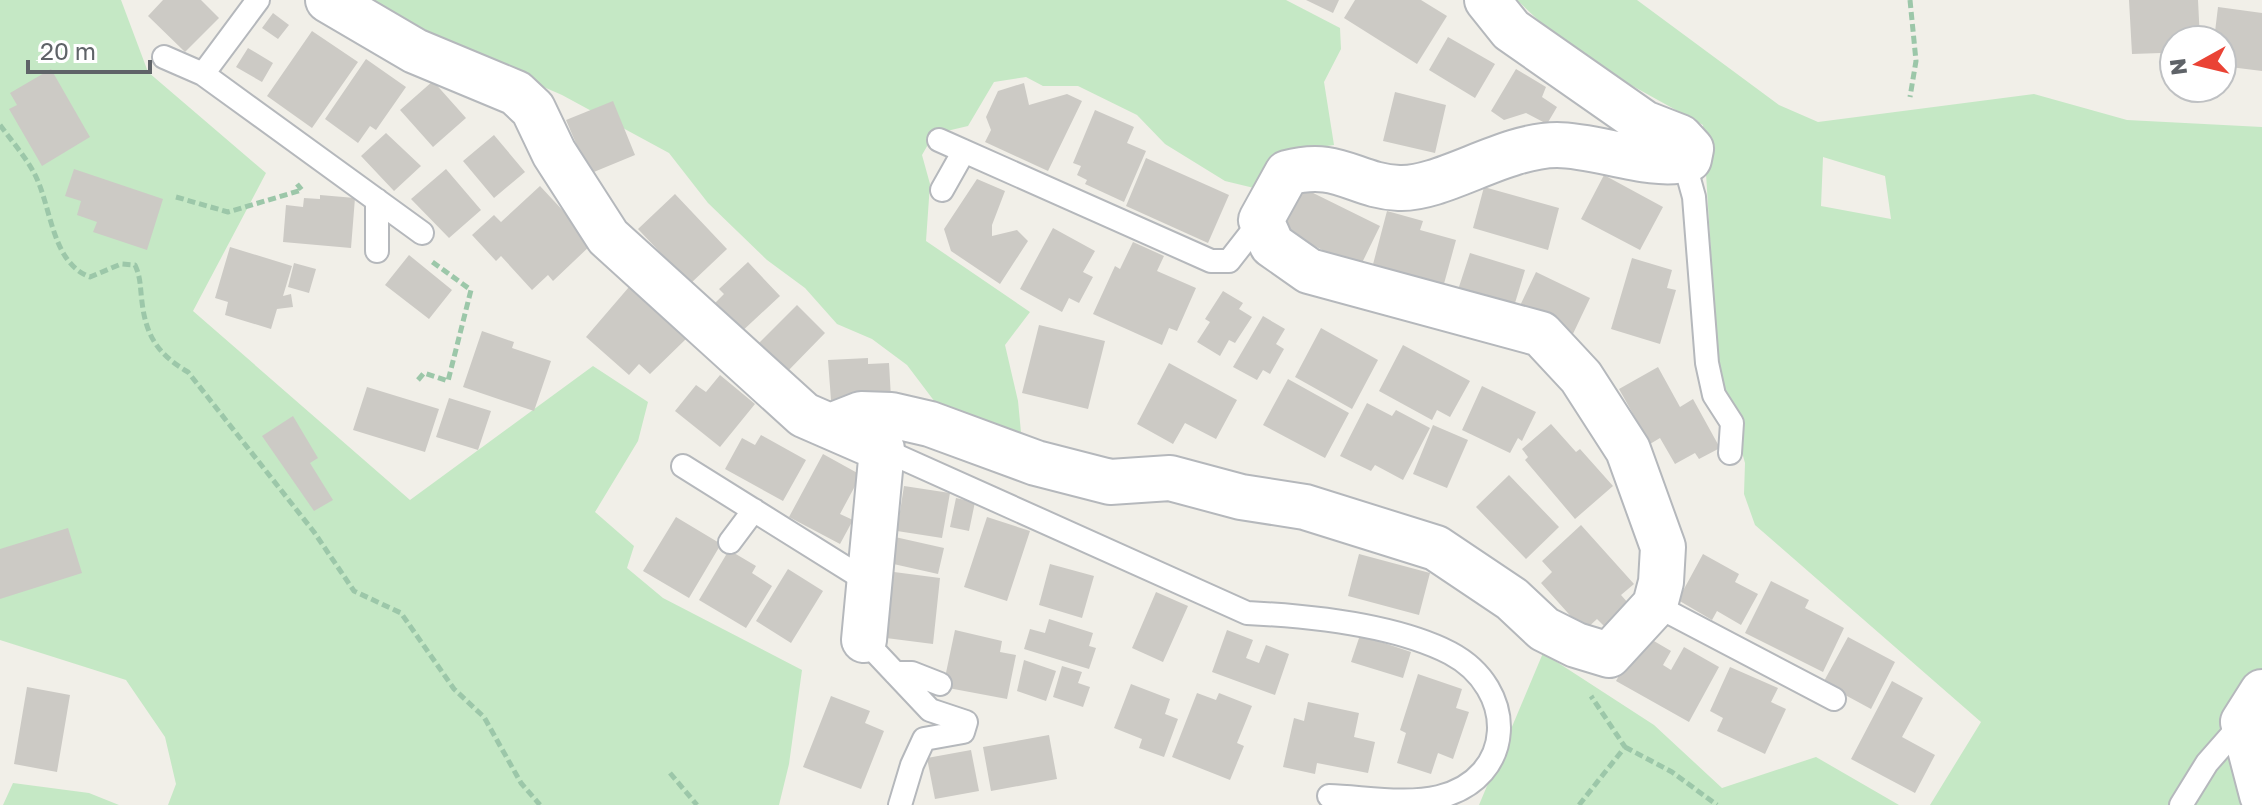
<svg xmlns="http://www.w3.org/2000/svg" width="2262" height="805" font-family="'Golos Text',sans-serif">
  <style>
    .green { fill: #c5e8c5; fill-rule: evenodd }
    .building { fill: #cccac5 }
    .lines { fill: none; stroke-linecap: round; stroke-linejoin: round }
    .service-casing { stroke: #b5b8bc; stroke-width: 26 }
    .minor-casing { stroke: #b5b8bc; stroke-width: 48 }
    .tertiary-casing { stroke: #b5b8bc; stroke-width: 48 }
    .path { stroke: #9cc7a9; stroke-width: 5; stroke-dasharray: 8 4; stroke-linecap: butt }
    .service { stroke: #fff; stroke-width: 22 }
    .minor { stroke: #fff; stroke-width: 44 }
    .tertiary { stroke: #fff; stroke-width: 44 }
  </style>
  <rect width="100%" height="100%" fill="#f1efe8"/>
  <path class="green" d="M0,0H121L148,72L266,173L193,311L410,500L593,366L648,402L638,441L595,512L634,546L627,568L663,598L802,670L789,764L779,805H168L176,784L165,737L126,680L0,640Z
    M363,0H1286L1340,28L1341,49L1324,82L1334,145L1299,150L1254,188L1225,181L1165,144L1137,115L1078,86H1043L1026,77L994,82L968,126L934,134L922,155L930,184L926,241L1030,312L1005,345L1018,401L1022,443L941,410L907,365L872,339L837,324L805,288L767,260L708,203L669,153L562,95L434,39Z
    M1517,0H1637L1779,105L1818,122L2034,94L2127,120L2262,127V805H1930L1981,722L1755,525L1744,494L1745,463L1718,367L1703,125L1573,53ZM1823,157L1885,176L1891,219L1821,206Z
    M1543,653L1654,725L1722,788L1816,757L1899,805H1479Z
    M13,783L89,793L119,805H3Z"/>
  <path class="building" d="M163,0H201L219,18L185,52L148,16Z
    M1306,0H1339L1333,13Z
    M1355,0H1421L1447,16L1417,64L1344,18Z
    M2129,0H2198L2200,40H2174V61H2161V53L2132,54Z
    M2218,7L2262,13V71L2222,66V40H2214Z
    M273,13L289,25L278,39L262,28Z
    M312,31L358,62L312,128L267,96Z
    M1448,37L1495,64L1475,98L1429,70Z
    M248,48L273,63L262,82L236,67Z
    M366,59L406,87L376,130L370,126L358,143L325,119Z
    M51,69L90,137L42,166L9,109L17,105L10,93Z
    M1516,69L1546,87L1542,97L1557,107L1547,124L1526,113L1504,120L1491,111Z
    M433,81L466,118L433,147L400,110Z
    M1024,83L1029,105L1067,94L1082,101L1048,171L985,142L991,130L986,117L998,91Z
    M1395,92L1446,105L1435,153L1383,141Z
    M613,101L635,155L589,174L566,120Z
    M1095,110L1134,127L1127,143L1146,151L1124,202L1085,184L1087,180L1077,175L1081,166L1073,163Z
    M386,133L421,166L394,191L361,156Z
    M494,135L525,172L494,198L463,161Z
    M1146,158L1229,195L1208,243L1126,206Z
    M74,169L163,199L147,250L93,232L97,222L77,215L81,201L65,196Z
    M446,169L481,210L449,238L411,199Z
    M1604,175L1663,207L1640,250L1581,219Z
    M977,179L1005,191L992,225V236L1017,230L1028,241L1000,284L951,251L944,229Z
    M540,186L593,243L553,281L548,275L532,290L501,256L496,261L472,235L494,215L501,222Z
    M1484,187L1559,208L1548,250L1473,228Z
    M1303,188L1380,226L1359,269L1282,229Z
    M675,194L727,249L690,284L638,229Z
    M320,195L355,198L351,248L283,242L286,205L303,207L304,198L320,199Z
    M1387,211L1423,221L1420,230L1456,240L1442,291L1371,272Z
    M1053,228L1095,251L1083,272L1093,277L1079,303L1069,298L1062,312L1020,289Z
    M1133,242L1164,256L1157,271L1196,288L1177,331L1169,328L1162,345L1093,314L1115,266L1120,269Z
    M230,247L292,266L283,296L291,294L293,307L277,309L271,329L225,315L228,302L215,298Z
    M1470,253L1525,270L1512,313L1456,296Z
    M409,255L452,290L429,319L385,285Z
    M1632,258L1672,270L1667,288L1676,290L1660,344L1611,329Z
    M748,262L780,296L738,335L714,304L724,294L719,289Z
    M294,263L316,269L309,293L288,287Z
    M1536,272L1590,298L1571,338L1517,312Z
    M629,287L687,338L650,374L639,364L629,375L586,337Z
    M1223,291L1243,303L1239,309L1252,317L1235,343L1229,340L1220,356L1197,342L1210,322L1205,319Z
    M797,305L825,333L785,374L756,346Z
    M1263,316L1285,329L1276,344L1284,349L1270,374L1263,370L1257,380L1233,367Z
    M1039,325L1105,341L1088,409L1022,393Z
    M1321,328L1378,360L1352,409L1295,377Z
    M482,331L514,342L512,348L551,361L534,411L463,387Z
    M1403,345L1470,381L1450,417L1437,410L1432,420L1379,391Z
    M868,358V364L889,363L891,398L831,400L828,360Z
    M1169,363L1237,400L1216,439L1185,423L1173,444L1137,424Z
    M1658,367L1680,407L1693,399L1720,448L1699,459L1695,453L1675,464L1660,438L1650,444L1619,389Z
    M720,375L755,404L720,447L675,411L696,385L706,392Z
    M1288,379L1349,413L1325,458L1263,425Z
    M1482,386L1536,412L1522,441L1518,438L1510,453L1462,430Z
    M367,387L439,409L425,452L353,430Z
    M449,398L491,411L478,450L436,437Z
    M1367,403L1392,416L1396,410L1430,428L1403,480L1375,465L1371,471L1340,456Z
    M293,416L318,458L310,463L333,500L314,511L262,436Z
    M1551,424L1576,452L1580,449L1613,486L1575,519L1525,460L1528,457L1522,449Z
    M1433,425L1468,440L1447,488L1413,474Z
    M761,435L806,460L783,501L725,469L742,438L755,445Z
    M823,454L861,475L840,514L853,520L840,544L789,517Z
    M1509,475L1559,527L1526,559L1476,507Z
    M904,486L950,493L942,538L897,531Z
    M956,498L975,502L969,531L950,527Z
    M676,517L721,544L689,598L643,571Z
    M987,517L1030,531L1007,601L964,587Z
    M1581,525L1634,584L1621,595L1629,604L1605,627L1597,619L1584,631L1541,583L1552,572L1542,561Z
    M68,528L82,573L0,599V549Z
    M895,537L944,548L938,574L889,563Z
    M729,550L756,566L752,573L772,586L746,628L699,600Z
    M1359,554L1430,573L1419,615L1348,596Z
    M1703,554L1739,574L1735,582L1758,594L1741,625L1717,611L1712,620L1678,600Z
    M1050,564L1094,576L1082,618L1039,605Z
    M788,569L823,591L791,643L756,621Z
    M894,572L940,578L933,644L886,638Z
    M1771,581L1809,600L1805,608L1844,628L1823,672L1745,633Z
    M1156,592L1188,606L1163,662L1132,648Z
    M1049,619L1093,633L1089,646L1096,648L1089,669L1024,649L1030,629L1045,633Z
    M955,630L1002,641L1000,652L1016,655L1007,699L943,687Z
    M1227,630L1253,640L1246,658L1259,663L1266,645L1289,654L1275,695L1212,672Z
    M1642,634L1671,651L1663,665L1671,670L1684,647L1719,667L1689,722L1616,681Z
    M1360,635L1411,652L1403,678L1351,662Z
    M1848,637L1895,662L1871,709L1823,683Z
    M1024,660L1056,671L1046,701L1017,691Z
    M1062,666L1082,672L1078,683L1090,687L1083,707L1053,697Z
    M1730,667L1778,688L1771,702L1786,709L1765,754L1717,731L1723,718L1710,711Z
    M1418,674L1462,689L1456,708L1469,712L1453,759L1438,753L1431,774L1397,763L1406,733L1400,730Z
    M1892,681L1923,698L1902,737L1935,755L1915,793L1851,759Z
    M1131,684L1170,699L1165,714L1178,719L1164,757L1139,748L1142,739L1114,728Z
    M27,687L70,695L57,772L14,764Z
    M1197,693L1216,700L1219,693L1252,706L1237,743L1244,746L1230,780L1172,757Z
    M831,696L870,711L865,723L884,731L861,789L803,767Z
    M1308,702L1359,713L1354,737L1375,742L1368,773L1317,763L1315,774L1283,767L1294,718L1304,721Z
    M1049,735L1057,779L991,791L983,747Z
    M971,750L979,791L935,799L927,758Z"/>
  <g class="lines">
    <g class="service-casing">
      <path id="service" d="M164,57L203,74L422,233
        M203,74L258,0
        M939,140L1211,261H1229L1261,220
        M1684,161L1694,197L1707,363L1714,395L1732,423L1730,453
        M942,190L964,151
        M377,251V200
        M882,449L1247,613C1310,616 1393,624 1450,653C1518,689 1516,778 1439,797C1405,805 1363,797 1329,796
        M683,466L870,583
        M730,542L754,510
        M1655,605L1834,699
        M864,640L930,710L966,722L963,732L924,739L912,765L900,805
        M895,673H912L940,684
        M2181,805L2207,763L2243,722"/>
    </g>
    <g class="minor-casing">
      <path id="minor" d="M328,0L415,51L516,93L533,109L554,153L608,237L804,415L882,449L864,640
        M833,425L861,414L891,415L930,424L1036,463L1110,482L1170,478L1241,497L1305,507L1436,548L1512,599L1544,629L1576,645L1609,655L1655,605L1661,582L1663,547L1628,450L1581,377L1541,334L1309,271L1272,245L1261,220L1287,173C1339,159 1354,186 1399,188C1442,190 1504,145 1557,145C1598,145 1650,169 1689,159L1691,149L1680,137L1644,123L1511,30L1487,0"/>
    </g>
    <g class="tertiary-casing">
      <path id="tertiary" d="M2262,692L2243,722L2262,795"/>
    </g>
    <path class="path" d="M1910,0L1916,61L1910,97
      M0,125C11,140 24,155 33,171C52,204 50,262 90,277L121,264L135,265C141,278 140,287 142,302C146,337 159,355 188,372L314,532L354,591L401,613L454,689L484,717L521,783L540,805
      M176,197L228,212L302,190L297,184
      M418,380L424,373L448,381L471,290L431,261
      M1625,747L1672,772L1717,805
      M670,773L697,805
      M1579,805L1625,747L1591,696"/>
    <use href="#service" class="service"/>
    <use href="#minor" class="minor"/>
    <use href="#tertiary" class="tertiary"/>
  </g>
  <g transform="translate(2198 64) rotate(262)"><circle r="38" fill="#ffffff" stroke="#bfc1c3" stroke-width="2"/>
  <path d="M0-6L14 30L0 20L-14 30Z" fill="#ea4335"/>
  <text y="-12" font-size="22" font-weight="bold" text-anchor="middle" fill="#5f6368">N</text>
  </g>
  <path d="M28 60v12h122v-12" fill="none" stroke="#5f6368" stroke-width="4"/>
  <text x="40" y="60" font-size="24" fill="#5f6368" stroke="#ffffff" stroke-width="6" paint-order="stroke">20 m</text>
</svg>
